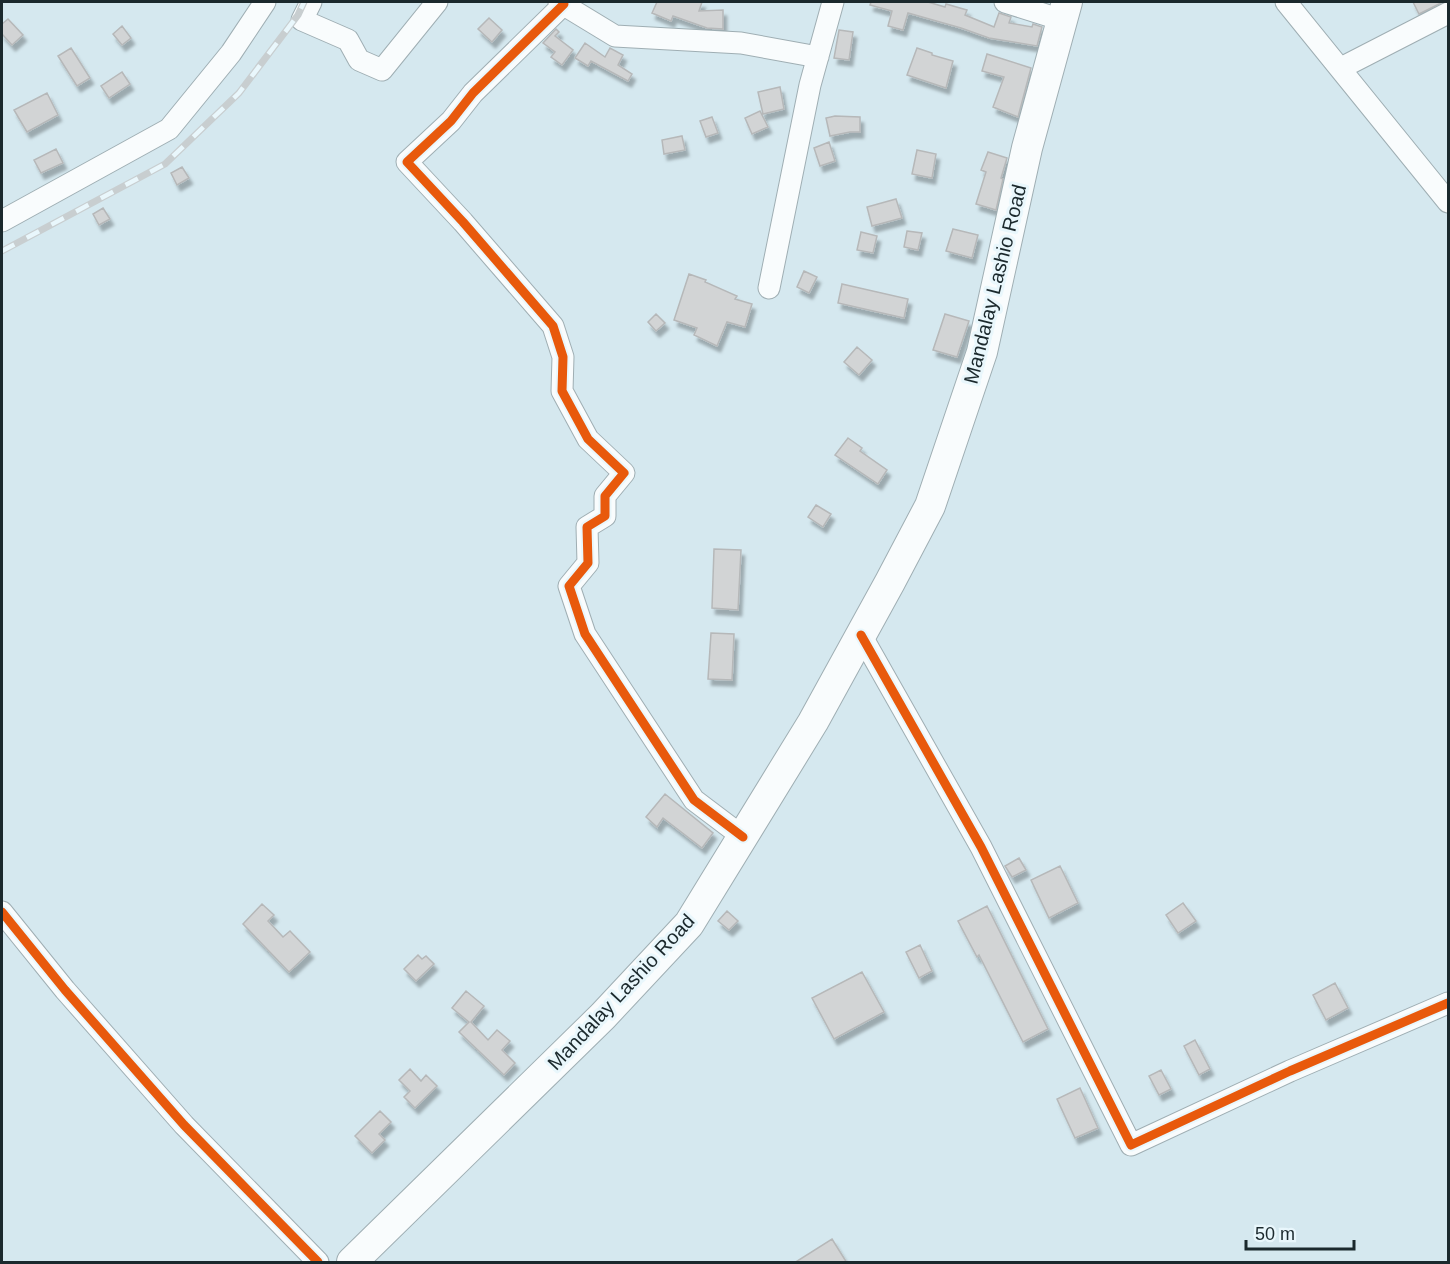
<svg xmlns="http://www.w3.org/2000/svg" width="1450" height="1264" font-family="Helvetica,sans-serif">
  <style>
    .building { fill: #d2d4d5; stroke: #b6b8b9; stroke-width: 1.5; filter: url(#shadow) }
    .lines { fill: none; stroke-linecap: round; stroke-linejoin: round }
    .minor-casing { stroke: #9faeb3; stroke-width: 23 }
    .highway-casing { stroke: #9faeb3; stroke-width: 32 }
    .minor { stroke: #f9fcfd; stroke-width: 21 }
    .highway { stroke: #f9fcfd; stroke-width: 30 }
    .rail-casing { stroke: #c8ced0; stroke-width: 7 }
    .rail { stroke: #e9f7fc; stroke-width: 4.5; stroke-dasharray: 14; stroke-linecap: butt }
    .cycleway-casing { stroke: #e9f7fc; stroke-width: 13 }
    .cycleway { stroke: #e8590c; stroke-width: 9 }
    .labels { text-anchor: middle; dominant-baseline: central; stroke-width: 6; stroke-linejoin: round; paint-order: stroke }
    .street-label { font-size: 20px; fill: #1b292d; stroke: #e9f7fc }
  </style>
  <defs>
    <filter id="shadow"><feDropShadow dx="3.5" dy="6" stdDeviation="1.5" flood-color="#0004"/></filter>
  </defs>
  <rect width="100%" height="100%" fill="#d5e8ef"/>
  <path class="building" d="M657,2H702L699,11L723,10V29L707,28L673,16L671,21L652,13Z
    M871,2H928L945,7L946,4L967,10L965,15L994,27L999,13L1011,17L1009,23L1032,27L1033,24L1042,27L1037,46L989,38L961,28L908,13L903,30L888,26L892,11L870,5Z
    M1413,2H1443L1419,14Z
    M489,18L502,30L492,42L478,29Z
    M8,19L23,35L12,45L2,34V24Z
    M122,26L131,38L122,45L113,34Z
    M556,29L559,32L555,36L573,50L562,65L551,57L555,52L543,43Z
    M839,30L853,32L849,60L834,58Z
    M585,43L605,57L610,48L623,55L618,65L632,74L628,81L591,61L588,66L575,58Z
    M71,48L90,78L77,86L58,56Z
    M917,48L932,53V55L953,61L946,88L907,75Z
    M987,54L1031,68L1018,117L993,107L1004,77L982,71Z
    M122,72L130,84L109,98L101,86Z
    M780,87L784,109L763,114L758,92Z
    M47,93L58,115L27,132L14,110Z
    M760,111L768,127L752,134L745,118Z
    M835,116L860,117V132H850L830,136L826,118Z
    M712,117L718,133L706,137L700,121Z
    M682,136L685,150L664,154L662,140Z
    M829,142L835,161L820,166L814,148Z
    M56,149L63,163L41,173L34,160Z
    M917,150L936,154L932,178L912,174Z
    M988,152L1007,158L1001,178L1003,179L996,210L976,204L986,172L981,170Z
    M182,167L189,178L177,185L171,173Z
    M896,199L902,218L872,226L867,207Z
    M103,208L110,219L99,225L93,214Z
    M953,229L978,235L972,258L946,251Z
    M907,231L922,233L918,250L904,247Z
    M861,232L877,236L873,253L857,250Z
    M804,271L817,277L809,293L797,287Z
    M689,274L706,280L705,282L737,296L735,299L752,304L745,327L727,322L717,346L694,335L697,328L674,320Z
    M842,284L908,299L904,318L838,303Z
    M656,314L665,323L656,331L648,322Z
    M945,314L969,321L957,357L933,350Z
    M857,347L872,360L859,375L844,362Z
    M848,438L862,448L860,451L887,470L878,484L835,455Z
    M816,505L831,514L823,527L808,517Z
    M714,549L741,550L738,610L712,608Z
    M711,633L734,634L732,680L708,679Z
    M665,794L713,833L702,848L663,818L657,827L646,817Z
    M1019,858L1026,870L1012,877L1005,866Z
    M1060,866L1078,903L1049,918L1031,880Z
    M1183,903L1196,921L1178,933L1166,915Z
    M262,904L274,915L268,921L283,937L290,931L310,952L289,972L243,924Z
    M987,906L1048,1029L1023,1042L979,955L977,957L958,921Z
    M727,911L738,921L729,930L718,921Z
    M920,945L932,971L919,978L906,952Z
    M418,955L422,959L426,956L434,964L416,981L404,969Z
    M862,972L884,1012L834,1039L812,998Z
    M1335,983L1348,1008L1326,1020L1313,995Z
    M466,991L484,1006L471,1022L488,1040L497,1030L510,1041L502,1050L515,1063L504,1075L459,1032L469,1022L452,1008Z
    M1195,1040L1210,1069L1199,1075L1184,1046Z
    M410,1069L421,1081L426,1075L437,1086L415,1108L404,1097L410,1091L399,1080Z
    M1161,1070L1171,1089L1159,1095L1149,1076Z
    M1080,1088L1098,1128L1075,1138L1057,1099Z
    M380,1111L391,1122L379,1134L385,1140L372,1153L355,1136Z
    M832,1239L847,1263H794Z"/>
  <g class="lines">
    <g class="minor-casing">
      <path id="minor" d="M311,2L302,20L348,40L359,60L382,70L437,2
        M559,2L615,36L741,43L818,57
        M1005,2L1062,20
        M1286,2L1448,202
        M564,4L473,93L451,121L407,162L463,222L553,326L563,357L562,391L588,439L624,473L605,496V516L587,527L588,563L569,586L585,634L694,800L743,837
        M1341,68L1448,13
        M2,221L169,129L231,53L265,2
        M769,288L810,85L833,2
        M861,635L981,847L1131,1145L1290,1071L1448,1003
        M2,912L65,990L184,1125L318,1262"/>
    </g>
    <g class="highway-casing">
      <path id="highway" d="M352,1262L603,1016L689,924L813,722L890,582L930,506L982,352L1027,148L1067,2"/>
    </g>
    <use href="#minor" class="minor"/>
    <use href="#highway" class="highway"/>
    <g class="rail-casing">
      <path id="rail" d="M2,251L165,164L239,93L298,15L304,2"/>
    </g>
    <use href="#rail" class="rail"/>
    <g class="cycleway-casing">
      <path id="cycleway" d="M564,4L473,93L451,121L407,162L463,222L553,326L563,357L562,391L588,439L624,473L605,496V516L587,527L588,563L569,586L585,634L694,800L743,837
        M861,635L981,847L1131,1145L1290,1071L1448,1003
        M2,912L65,990L184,1125L318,1262"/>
    </g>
    <use href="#cycleway" class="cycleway"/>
  </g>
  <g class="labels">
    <g class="street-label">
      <text transform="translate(995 284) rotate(-76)">Mandalay Lashio Road</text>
      <text transform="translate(621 992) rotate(-47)">Mandalay Lashio Road</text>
    </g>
  </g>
  <rect width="1450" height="1264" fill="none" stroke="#1b292d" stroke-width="6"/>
  <path d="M1246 1240v9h108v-9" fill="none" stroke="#1b292d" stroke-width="3"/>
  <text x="1255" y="1240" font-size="18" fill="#1b292d" stroke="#e9f7fc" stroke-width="4.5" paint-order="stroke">50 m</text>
</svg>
